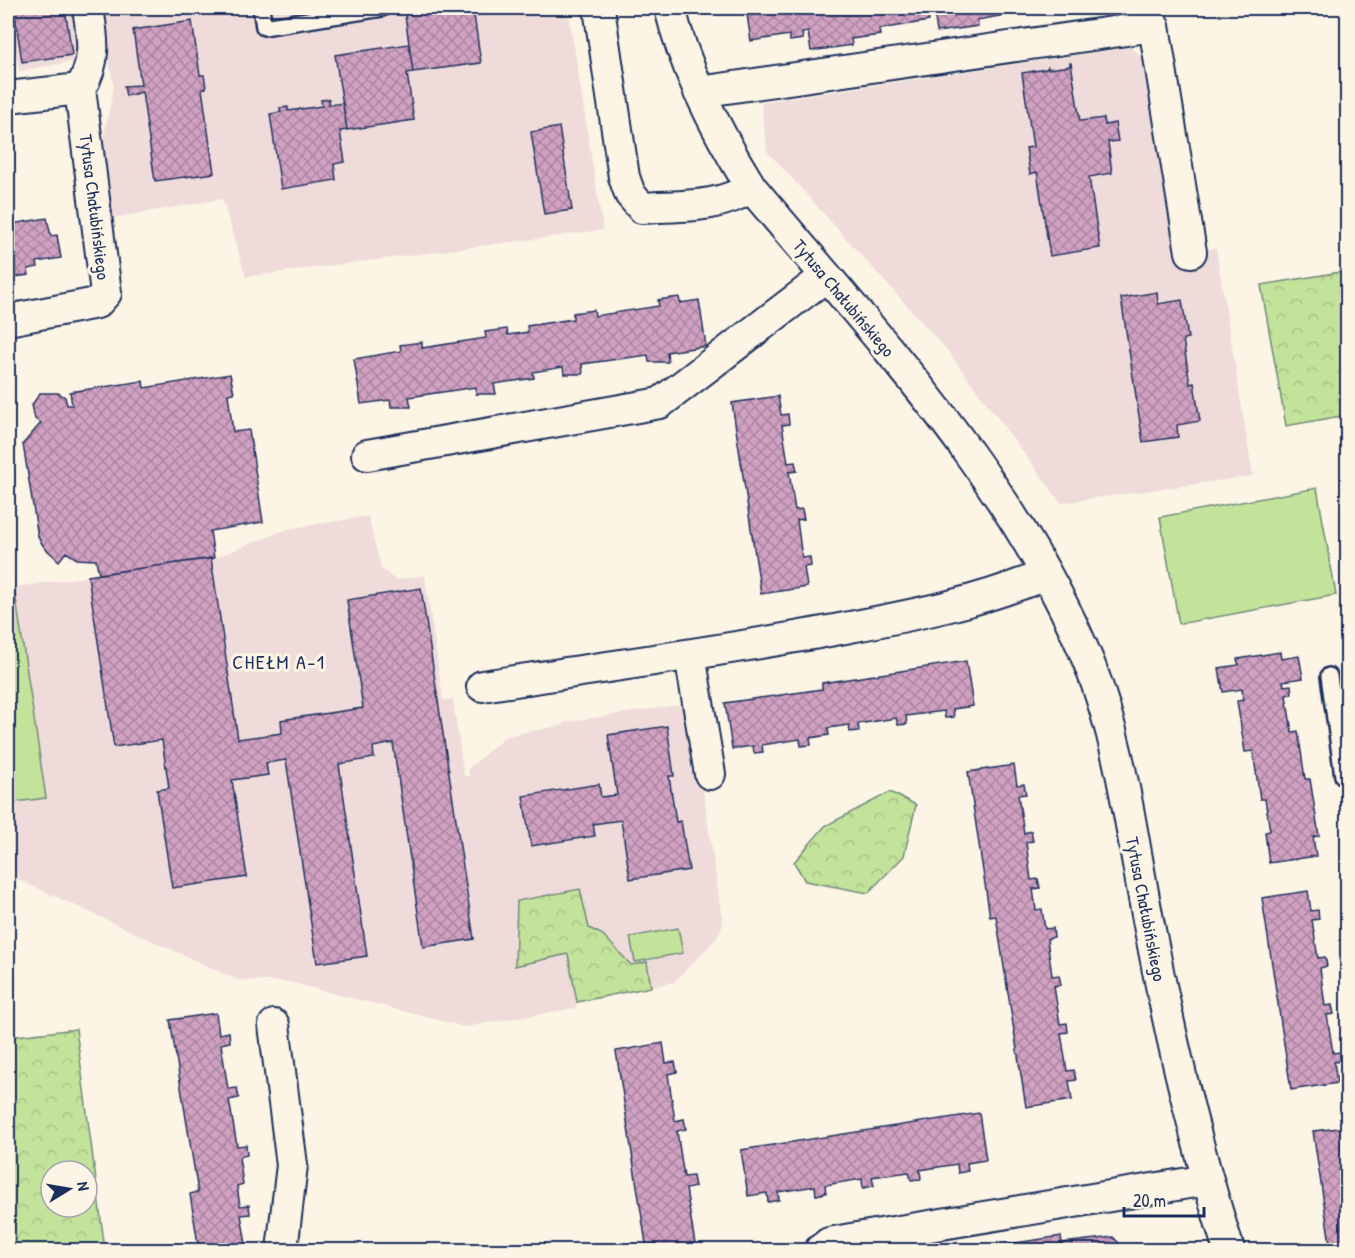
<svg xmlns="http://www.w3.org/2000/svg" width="1355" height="1258" font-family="'Patrick Hand',sans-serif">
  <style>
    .built { fill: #efdcda }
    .park { fill: url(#park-crowns); stroke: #6f887c; stroke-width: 1.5; fill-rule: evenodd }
    .pitch { fill: #c3e29a; stroke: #6f887c; stroke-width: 1.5 }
    .building { fill: url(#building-cross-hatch); stroke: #1b2f5e; stroke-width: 1.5 }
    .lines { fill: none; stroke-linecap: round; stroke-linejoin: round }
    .service-casing { stroke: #1b2f5e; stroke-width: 20 }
    .minor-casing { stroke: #1b2f5e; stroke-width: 34 }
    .service { stroke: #fcf5e5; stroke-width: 15 }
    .minor { stroke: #fcf5e5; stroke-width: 30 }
    .labels { text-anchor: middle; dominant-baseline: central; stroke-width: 6; stroke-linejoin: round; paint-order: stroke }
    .street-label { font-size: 18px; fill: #1b2f5e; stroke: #fcf5e5 }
    .neighbourhood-label { font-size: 20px; letter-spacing: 1.5px; fill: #1b2f5e; stroke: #fcf5e5 }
  </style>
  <defs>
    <pattern id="park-crowns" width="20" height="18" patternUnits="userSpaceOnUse" patternTransform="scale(1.5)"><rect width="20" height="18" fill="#c3e29a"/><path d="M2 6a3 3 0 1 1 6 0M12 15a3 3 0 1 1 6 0" fill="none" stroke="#a7c287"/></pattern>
    <pattern id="building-cross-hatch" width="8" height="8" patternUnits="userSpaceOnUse" patternTransform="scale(1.5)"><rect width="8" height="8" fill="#d1a1c1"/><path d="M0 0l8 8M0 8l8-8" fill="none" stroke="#a984a0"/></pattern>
  </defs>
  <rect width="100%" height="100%" fill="#fcf5e5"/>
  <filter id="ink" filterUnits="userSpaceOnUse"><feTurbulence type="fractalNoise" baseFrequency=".0167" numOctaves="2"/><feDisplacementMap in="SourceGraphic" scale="12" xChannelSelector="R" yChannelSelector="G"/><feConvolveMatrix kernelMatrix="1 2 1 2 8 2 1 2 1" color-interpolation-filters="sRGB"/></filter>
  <g filter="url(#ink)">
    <path class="built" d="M9,8H568L603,230L246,277L222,199L114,218L103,140L114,86L108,56L110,49L76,52L77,61L19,71Z
      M1130,47L1147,60L1191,252L1216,248L1253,476L1061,503L946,349L767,151L761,102Z
      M368,516L381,568L395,580L425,575L443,700H453L464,776H469L468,769L506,736L563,725L566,722L690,703L723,924L717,938L674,982L577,1002L576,1008L465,1027L289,982L238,980L8,875V543L15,587L214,558L287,529Z"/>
    <path class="park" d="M1347,271V415L1286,426L1261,285Z
      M890,792L916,805L904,856L868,893L805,881L794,862L825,826Z
      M580,889L589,928L603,935L631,965L647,962L651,987L577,1002L568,954L515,966L517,901Z
      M76,1029L105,1250H13L8,1198V1037ZM51,1171H87V1207H51Z"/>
    <path class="pitch" d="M1317,488L1336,595L1179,624L1160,517Z
      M8,546L46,798L8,803Z
      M678,928L683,953L635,962L630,937Z"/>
    <path class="building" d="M14,8H65L72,55L22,62Z
      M404,8H478L479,15H474L481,63L413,72Z
      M746,8H1015L1005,9L1006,15L977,20L978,26L937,32L934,12L928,13L929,21L879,29L880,35L851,39L852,45L811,51L808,32L802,33L803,39L790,41L789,35L751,41Z
      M1062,8H1098L1063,13Z
      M192,21L200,75H204L206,88L202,89L214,173L155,181L142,92L126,96L124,86L141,85L133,30Z
      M409,44L413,72L407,73L414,120L347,130L335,55Z
      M1070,63H1071L1080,121L1104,118L1105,125L1115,123L1118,141L1108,142L1112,173L1089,177L1100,248L1050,256L1037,172L1030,174L1026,148L1033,147L1022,73L1046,69L1048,67V69L1070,66Z
      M329,99V105L343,103L347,130L340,131L345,162L334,164L336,180L281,189L270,114L281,112L280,108L288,107V111L322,106L321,100Z
      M559,127L572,210L544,214L531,132Z
      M9,217L11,224L47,218L51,236L57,235L61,258L37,262L38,267L28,269L29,275L8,278Z
      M1157,292L1158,304L1182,300L1188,338L1183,339L1190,384L1194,383L1200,421L1177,425L1178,437L1143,442L1121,298Z
      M679,297L680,303L699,300L706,346L667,352L668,362H649L648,355L582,364L583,374H564L563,367L533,372L534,378L494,384L496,394H476V387L409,397L411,407H391L390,400L361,404L354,359L401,351L400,345L422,342V348L486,338L485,332L507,329L508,335L528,332L527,326L573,319V313L594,310L595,316L659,306L658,300Z
      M230,374L234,393L228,394L233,432L249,430L263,522L210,531L214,558L99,574L96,560L77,559L66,552L59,561L44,547L38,537L23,444L41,423L35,419L32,405L40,393H58L65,397L67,405H72L70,392L143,381L144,388Z
      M778,396L781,415L788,414L789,424L782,425L788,463L795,462L797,471L789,472L795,510L802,509L804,519L797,520L802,558L810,557L811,566L804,567L807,587L761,594L732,403Z
      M211,558L238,739L282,733L281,720L363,708L347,600L421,588L474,939L423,947L393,743L373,747L374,758L339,764L367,956L317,963L286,760L266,763L268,775L232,780L247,877L172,888L157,790L169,788L162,740L114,747L88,576Z
      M1280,652L1281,659L1299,656L1303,678L1283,681L1284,686L1291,685L1292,694L1286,695L1292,732L1298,731L1305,779H1310L1319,836L1313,837L1316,856L1269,863L1265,832L1270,831L1265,799H1260L1253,751L1245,752L1237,701L1243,700L1242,689L1223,692L1219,668L1239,665L1237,659Z
      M966,661L973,706L953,709L954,717L945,718L944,711L906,716L907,724L898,725L896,718L858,724L859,731L850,732L849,725L828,728L829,735L810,738L811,745L801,746L800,739L762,745L763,752L754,753L753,746L732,749L725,703L822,689V683Z
      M667,726L674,776H669L676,822L681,821L689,870L630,879L621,820L593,824L595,836L531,846L523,796L599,784L601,797L617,795L608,735Z
      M1014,765L1017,785L1024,784L1026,794L1018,795L1024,833L1031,831L1033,841L1026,842L1031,880L1038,879L1040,888L1033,889L1036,910L1042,909L1045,929L1053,928L1054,937L1047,939L1052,976L1059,975L1061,985L1054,986L1060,1024L1067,1023L1068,1032L1061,1033L1067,1071L1074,1070L1076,1080L1069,1081L1072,1100L1026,1107L996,916L990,917L968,772Z
      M1308,891L1311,911L1318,910L1319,919L1312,920L1318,958L1325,957L1327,966L1320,968L1325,1006L1332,1005L1334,1014L1327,1015L1333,1053L1340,1052L1341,1061L1334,1062L1337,1083L1291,1090L1262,898Z
      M216,1013L219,1034L229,1032L230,1042L221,1044L228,1089L237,1088L239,1098L229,1100L237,1146L246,1145L247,1155L239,1157L243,1184L237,1186L240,1206L249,1205L250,1214L241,1215L247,1250H199L190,1194L198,1192L170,1020Z
      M663,1043L666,1063L675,1062L677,1072L668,1074L675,1121L684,1119L686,1129L677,1131L684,1177L693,1176L695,1187L686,1189L696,1250H647L616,1051Z
      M979,1113L986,1160L967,1163L968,1171L958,1173L957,1164L920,1170L921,1179L911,1180L909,1172L872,1177L874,1186L863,1188L862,1179L825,1185L826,1193L816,1195L815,1186L778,1192L779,1200L768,1202L767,1193L748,1196L741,1150Z
      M1348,1127V1250H1331L1313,1131Z
      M1061,1236L1062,1243L1113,1237L1119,1243L1120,1250H996V1246Z"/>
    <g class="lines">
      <g class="service-casing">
        <path id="service" d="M261,8L264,27L383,8
          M1329,676L1343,776L1348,775"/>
      </g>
      <g class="minor-casing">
        <path id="minor" d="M599,8L624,177L630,194L642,208C679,205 720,209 751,187
          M670,8C685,71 717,132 751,187C875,336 1015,481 1089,663C1122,746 1132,838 1149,925C1170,1036 1195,1143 1229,1250
          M699,92L1154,26L1191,252
          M8,97L80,89
          M8,320L97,303L106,293L80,89C97,61 93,39 88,8
          M367,455L660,403L825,277
          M690,655L710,774
          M482,686C603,667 725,651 845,628C913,615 982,602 1046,574
          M274,1025L292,1165L282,1250
          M820,1250L829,1243L851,1239L1207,1180"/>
      </g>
      <use href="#service" class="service"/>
      <use href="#minor" class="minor"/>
    </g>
  </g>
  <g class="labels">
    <g class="street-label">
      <text transform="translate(95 207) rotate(83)">Tytusa Chałubińskiego</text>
      <text transform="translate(844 298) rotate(50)">Tytusa Chałubińskiego</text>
      <text transform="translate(1146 909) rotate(79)">Tytusa Chałubińskiego</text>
    </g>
    <g class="neighbourhood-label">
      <text x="279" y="661">CHEŁM A-1</text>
    </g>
  </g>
  <rect width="1355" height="1258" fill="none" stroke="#fcf5e5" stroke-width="30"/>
  <rect x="15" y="15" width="1325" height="1228" fill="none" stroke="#1b2f5e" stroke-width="2" filter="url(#ink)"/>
  <g transform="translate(69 1189) rotate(79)"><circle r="28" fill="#fcf5e5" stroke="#a2a6af" stroke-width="1.5"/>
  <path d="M0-4.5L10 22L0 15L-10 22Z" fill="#1b2f5e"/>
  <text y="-9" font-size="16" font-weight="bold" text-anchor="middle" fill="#1b2f5e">N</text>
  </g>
  <path d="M1124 1207v9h80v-9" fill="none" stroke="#1b2f5e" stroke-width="3"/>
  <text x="1133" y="1207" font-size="18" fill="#1b2f5e" stroke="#fcf5e5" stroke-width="4.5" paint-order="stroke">20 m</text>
</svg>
